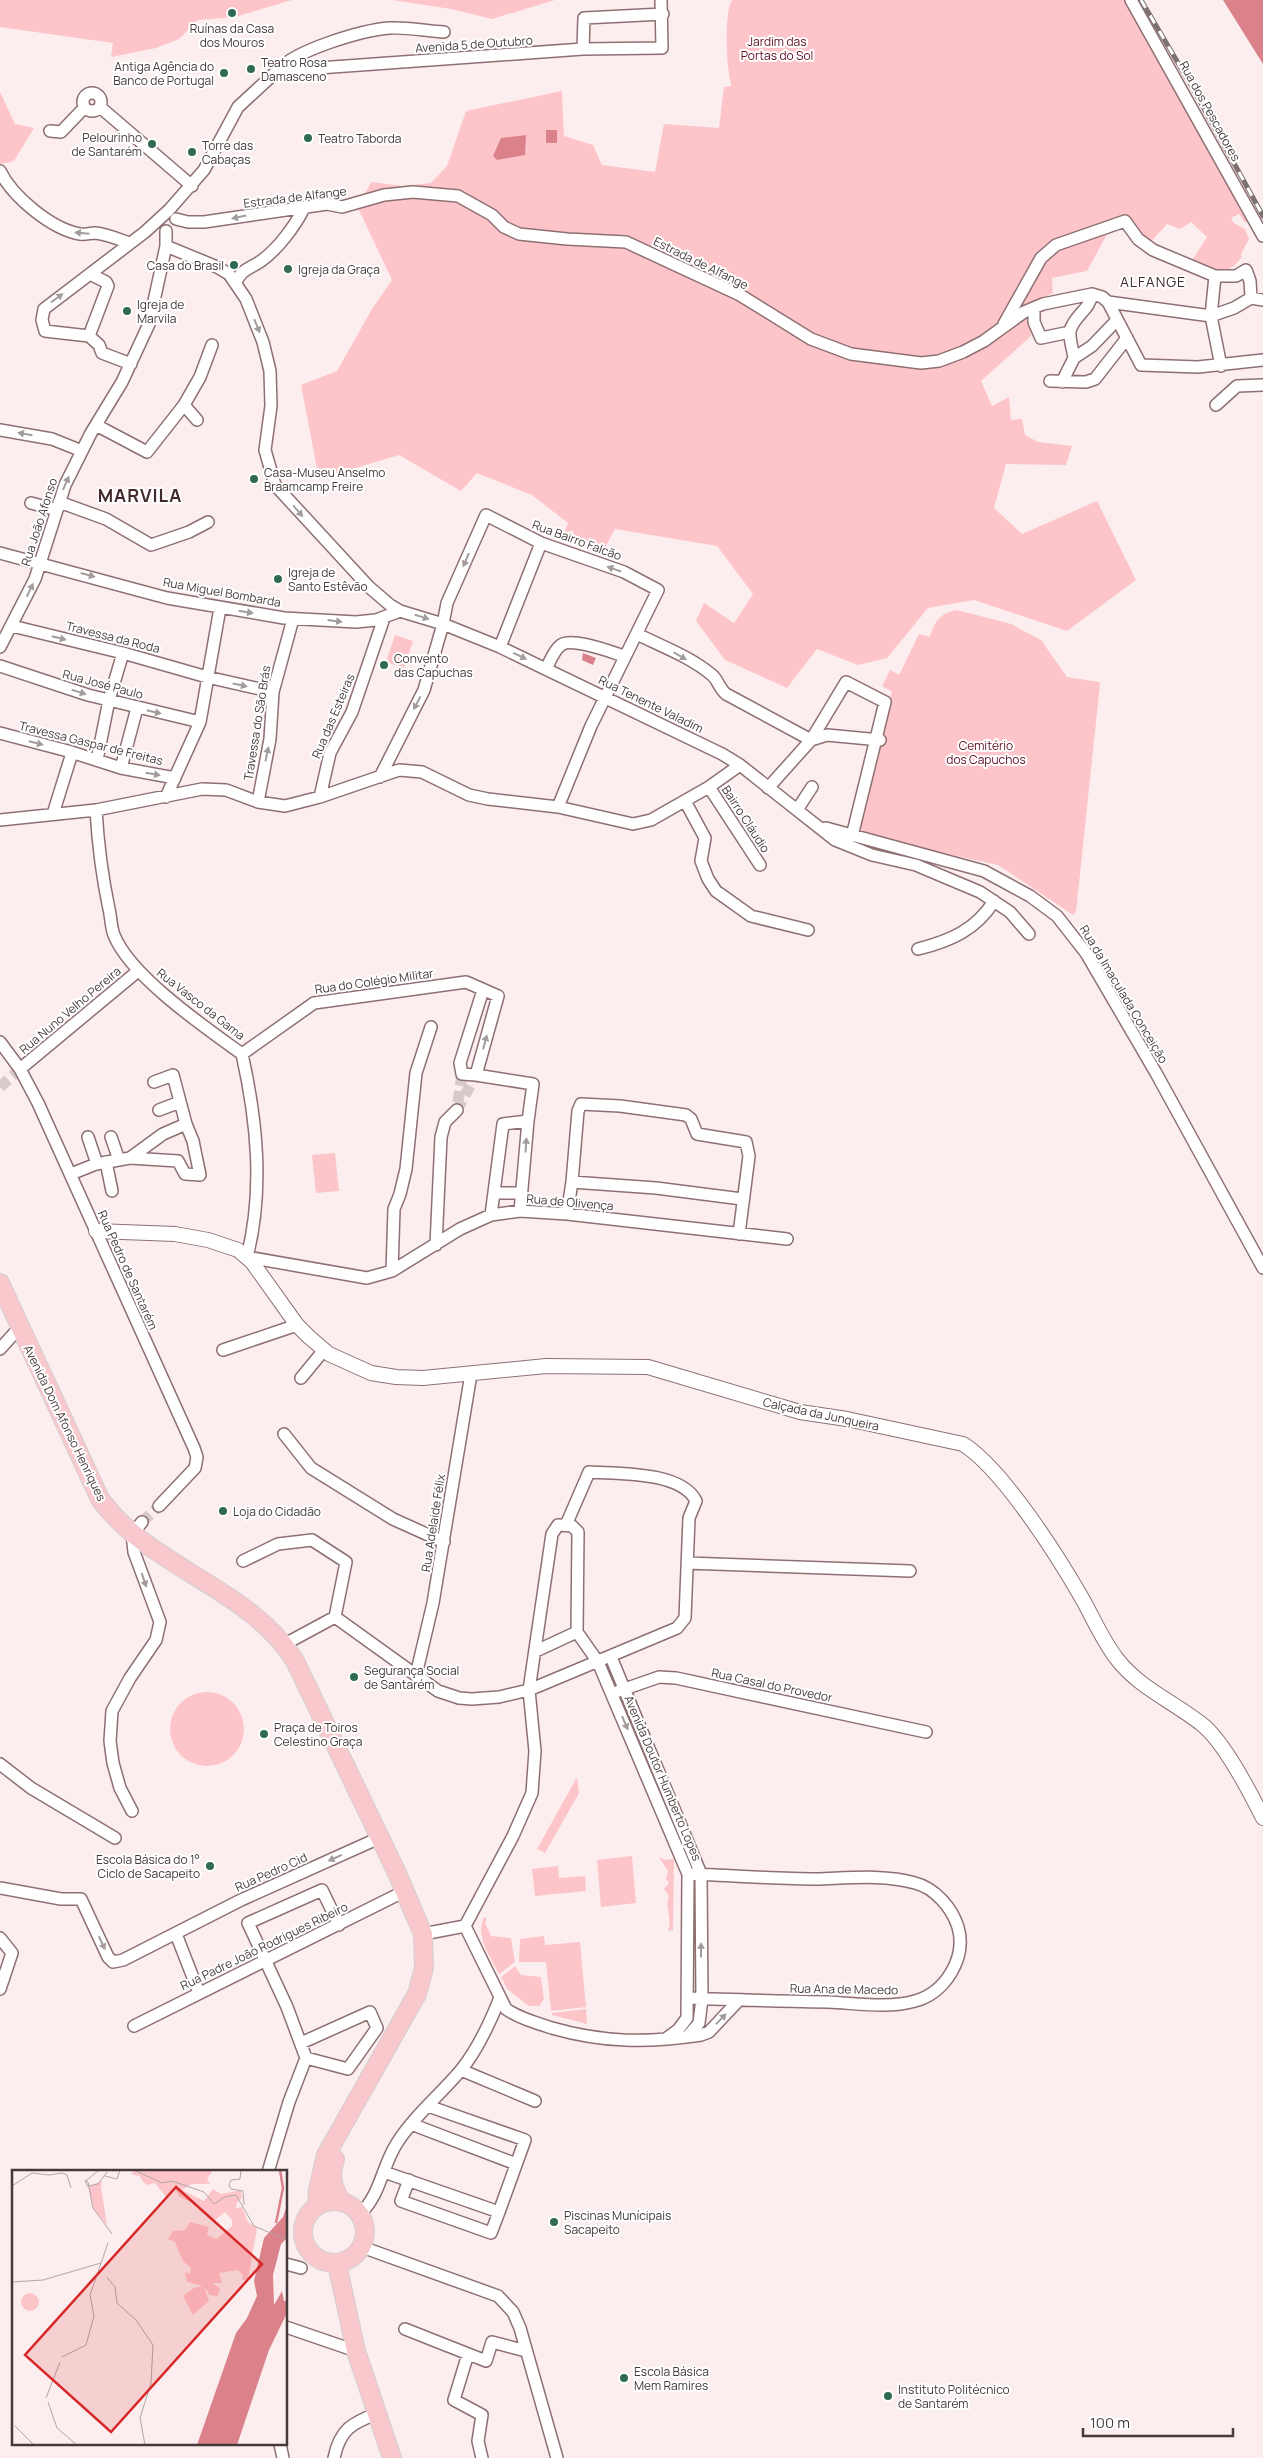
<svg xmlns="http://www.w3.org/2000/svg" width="1263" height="2458" font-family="Manrope,sans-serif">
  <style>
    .green { fill: #fdc5c9 }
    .water { fill: #db818a }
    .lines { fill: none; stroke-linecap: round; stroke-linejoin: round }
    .minor-tunnel { stroke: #d8cacb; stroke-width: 11; stroke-dasharray: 11 5.5; stroke-linecap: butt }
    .minor-casing { stroke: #8e7072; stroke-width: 14 }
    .tertiary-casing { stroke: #8e7072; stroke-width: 16 }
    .primary-casing { stroke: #d3cfd0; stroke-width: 20 }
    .minor { stroke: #fff; stroke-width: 11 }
    .tertiary { stroke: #fff; stroke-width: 14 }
    .primary { stroke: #f8c8cc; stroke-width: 18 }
    .rail-casing { stroke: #7d7071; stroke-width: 5 }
    .rail { stroke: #fff; stroke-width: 3; stroke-dasharray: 9; stroke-linecap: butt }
    .oneway { fill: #a29c9c }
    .poi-dot { fill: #306a53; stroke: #fff; stroke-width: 2 }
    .labels { text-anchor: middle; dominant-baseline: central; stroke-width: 4; stroke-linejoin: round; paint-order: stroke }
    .poi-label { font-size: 12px; fill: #46393a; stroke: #fff; text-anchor: start }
    .park-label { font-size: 12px; fill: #600f22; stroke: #fff }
    .street-label { font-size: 12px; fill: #46393a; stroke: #fff }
    .neighbourhood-label { font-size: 14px; letter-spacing: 1px; fill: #42292c; stroke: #fff }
    .district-label { font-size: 18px; font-weight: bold; letter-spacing: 1px; fill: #42292c; stroke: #fff }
    .inset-river { fill: none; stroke: #db818a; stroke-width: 2.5 }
    .inset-road { fill: none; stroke: #b3a6a7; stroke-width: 1 }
    .view { fill: #d62828; fill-opacity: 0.15; stroke: #d62828; stroke-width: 2.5 }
    .inset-edge { fill: none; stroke: #46393a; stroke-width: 2.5 }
  </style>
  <rect width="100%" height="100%" fill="#fceeef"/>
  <path class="green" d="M0,0H292L235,17L198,20L179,39L156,48L111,57L113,43L0,27Z
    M392,0H555L492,19L451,9Z
    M732,0H1128L1252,219L1245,223L1239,214L1231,218L1234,223L1245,229L1249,239L1241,254L1242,257L1234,266L1221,273L1191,262L1207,237L1191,222L1180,229L1167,224L1150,243L1142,239L1131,221L1112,225L1087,271L1052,278L1053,293L1037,300L1029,321L1031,336L981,381L992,406L1009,397L1011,420L1022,419L1025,435L1038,442L1072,446L1066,465L1006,464L994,508L1022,534L1097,501L1136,580L1067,631L974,600L928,608L887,658L858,665L817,649L787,688L725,660L696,621L704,603L734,623L753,594L717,546L615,529L602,553L561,541L568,523L532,495L477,473L461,491L399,455L319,479L301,385L337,371L372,309L392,280L358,208L371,182L403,186L431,183L447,166L466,111L562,91L564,136L593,145L602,165L655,172L664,124L719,128L724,87L731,86V83C726,66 724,14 732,0Z
    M0,92L15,124L34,128L14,161L0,164Z
    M957,610L1011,624L1041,640L1067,677L1099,682L1100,684L1076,912L1073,915L998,865L856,834L892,692L882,686L890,670L899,675L919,634L930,637C934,622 940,613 957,610Z
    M395,635L413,641L404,668L386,662Z
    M335,1153L339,1191L316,1193L312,1155Z
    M170 1729a37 37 0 1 1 74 0a37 37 0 1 1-74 0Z
    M577,1777L579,1793L545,1853L537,1849Z
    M632,1856L636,1903L601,1907L597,1860Z
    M659,1857L665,1860L674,1859L673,1930L668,1931C673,1916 664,1909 669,1896L664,1889L669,1883L666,1879L668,1871Z
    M558,1866L559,1878L585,1876L586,1891L535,1896L532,1869Z
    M484,1917L487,1919L485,1923L491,1936L511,1938L515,1962L499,1974C490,1956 475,1937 484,1917Z
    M544,1936L545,1945L580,1942L586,2007L551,2011L546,1962H519L520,1939Z
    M515,1966L521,1975L541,1977L544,1999L539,2006H529L507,1989L501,1977Z
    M586,2009L587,2024L552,2015V2013Z"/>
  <path class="water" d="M1223,0H1263V64Z
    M546,130H557V143H546Z
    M526,135L525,155L497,160L493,156L501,138Z
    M583,653L596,658L593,665L582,660Z"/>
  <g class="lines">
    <path class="minor-tunnel" d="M0,1087L20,1069
      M458,1102L462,1074
      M457,1110L476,1075
      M142,1522L159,1506"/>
    <g class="minor-casing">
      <path id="minor" d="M1131,0L1263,236
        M583,49L584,18L663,14
        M278,70C296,50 362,30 390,28C407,27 427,31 444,32
        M83 102a9 9 0 1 1 18 0a9 9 0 1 1-18 0Z
        M100,107L192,186
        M50,131L61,132L84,108
        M0,171C12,196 51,229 80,234C85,235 90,233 95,233C107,234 118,239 129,243
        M176,219L188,222H204L327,204L342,207L384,195L413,192L458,196L492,215L504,227L519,234L567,239L626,242L740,295L811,339L851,354L921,363L939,361L963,352L984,341L1024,312L1043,304L1092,294L1102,297L1108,302L1141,365L1198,367L1263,360
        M166,246L217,267L229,274L246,299L263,342L270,371L271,406L265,450L275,485L369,587L390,605L400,611L443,624L500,647L722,754L740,765L835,840L872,855L916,865L980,892L1010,912L1029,934
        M1215,276L1211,316L1221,366
        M235,283C243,268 248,270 261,261C278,249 295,226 304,208
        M1108,302L1211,316L1234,308L1251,298L1263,300
        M1034,308V322L1041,338L1070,332
        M1004,324L1041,258L1056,245L1125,221L1138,239L1153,250L1215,276H1236L1246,270L1250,281L1251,298
        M89,336L45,331L42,320L44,309L145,232L169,210L204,170L238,107L277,71L583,49L662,48L661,0
        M89,336L108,286L106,282L90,274
        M89,336L99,345L102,353L131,364
        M1074,358C1073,350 1069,339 1070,331C1074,315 1090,310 1092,294
        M1050,381L1086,382L1095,379L1127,338
        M1062,382L1074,358L1092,346L1117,320
        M184,405L197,420
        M1216,405L1237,386L1263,385
        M96,425L147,452L184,405L200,377L212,345
        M0,430L52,439L82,451
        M59,502L106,519L151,545L189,532L208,522
        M31,503L57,510
        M0,553L167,598L284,618L356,622L376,620L400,611
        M12,626L123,653L207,677L273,692
        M637,634C661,646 691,657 712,675C718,680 719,688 726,694L811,740
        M0,647L35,579L65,485L91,433L122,382L149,324L166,246V231
        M500,647L541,543
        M0,666L88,695L200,722
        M546,669C550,661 554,650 561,645C572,637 611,652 624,656
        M0,733L68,751L121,768L175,778
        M811,740L827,735L880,740
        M97,760L109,700L123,653
        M121,768L137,708
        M380,777L424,690L443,624L447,603L486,515L541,543L624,572L658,590L591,726L558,807
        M709,787L760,865
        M768,788L811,740L846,682L885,702L852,836
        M166,797L200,722L220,608
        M320,797L330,753L352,712L384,618
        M685,801L705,838L701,861L708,879L716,891L751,916L808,930
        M258,802L270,739L273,692L293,619
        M96,810C98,844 102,876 109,909C111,917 111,928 114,935C130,976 206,1028 242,1054C257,1121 264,1190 247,1257L367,1278L392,1271L460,1229L491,1215L520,1211L567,1214L787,1239
        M797,810L812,787
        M53,814L72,753
        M0,820L96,810L202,789L226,790L258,802L285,806L320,797L399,770L422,772L469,795L488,799L558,807L633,824L651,820L709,787L740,765
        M826,828L984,871L1030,896L1057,916L1086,953L1156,1073L1263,1268
        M918,949C950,941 976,930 994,901
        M0,1042L20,1069L38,1103L194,1448L197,1457L195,1468L159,1506
        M242,1054L314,1003L466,982L498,996L476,1075L462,1074L460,1063L483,990
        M20,1069L138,971
        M476,1075L533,1084L528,1121
        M159,1110L180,1102
        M88,1137L97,1164
        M111,1137L119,1160
        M130,1158L178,1161L185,1174L200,1175L193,1141L186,1124
        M106,1162L112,1191
        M71,1174L96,1164L130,1158L163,1134L186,1124L173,1075L154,1082
        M572,1182L656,1188L742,1199
        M494,1193H521
        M567,1214L572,1182L578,1111L581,1104L620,1106L686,1115L691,1119L697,1134L746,1142L749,1156L739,1234
        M491,1215L503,1124L528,1121L520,1211
        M436,1245L441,1137L445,1122L457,1110
        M392,1271L394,1209L400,1194L406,1169L416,1073L431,1027
        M0,1349L19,1328
        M223,1350L297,1325
        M301,1378L324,1350
        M284,1434L311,1468L393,1519L444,1542
        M243,1561L278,1544L312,1540L346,1562L335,1617
        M687,1563L910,1571
        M285,1644L335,1617L438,1691L459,1698L472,1699L499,1697L529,1690L677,1628L685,1618L689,1518L696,1501C681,1471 618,1474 589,1472L566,1525
        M536,1651L577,1632
        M611,1657L701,1874L702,1999L699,2023L687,2037
        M416,1675L433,1603L471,1374
        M619,1691L659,1677L676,1678L926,1732
        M0,1764L31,1788L115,1838
        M132,1811L120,1788L113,1763L110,1741L112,1711L130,1678L156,1640L160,1622L134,1552L132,1534L142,1522
        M0,1888L61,1899H81L108,1957L113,1962L123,1960L241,1900L379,1838
        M465,1926L506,2009C519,2018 536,2023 552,2028C604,2043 648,2043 701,2035L709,2032L739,2000
        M176,1934L199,1993
        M423,1934L465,1926L513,1836L532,1793L535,1751L529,1690L552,1534L558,1525L572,1526L578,1532L577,1632L598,1662L688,1874L687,2018L678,2030L667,2038
        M0,1938L12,1953L0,1989
        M688,1998C735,2000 781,2001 828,2002C855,2003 888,2009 915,2001C945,1993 967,1958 958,1927C952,1908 935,1888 915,1883C884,1874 849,1878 817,1879C774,1879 731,1875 688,1874
        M134,2026L405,1891
        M301,2043L370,2012L377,2028L348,2069L306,2058
        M461,2070L535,2101
        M411,2124L516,2164
        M268,2172L289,2102L306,2058L287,2007L248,1923L322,1890L339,1925
        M384,2172L499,2212L525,2140L428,2106
        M409,2180L401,2201L491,2233L499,2212
        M360,2214C381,2194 382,2166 397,2143C414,2116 440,2095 461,2070C478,2049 489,2025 499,2000
        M362,2247L498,2296L513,2312L520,2328L557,2458
        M286,2264L301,2268
        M286,2327L356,2351
        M405,2329L486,2361L492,2342L526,2351
        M468,2354L454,2400L482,2415L478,2441L482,2458
        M280,2444L283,2458
        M334,2458C340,2429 352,2423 378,2413"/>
    </g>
    <g class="tertiary-casing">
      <path id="tertiary" d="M96,1231L175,1234L208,1240L238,1250L252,1262L297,1325L309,1337L329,1354L371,1373L396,1377L423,1378L546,1366L648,1367L800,1412L847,1419L963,1444C1003,1469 1059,1558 1083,1600C1094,1620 1103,1641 1117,1659C1140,1689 1175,1702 1204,1726C1226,1745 1250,1792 1263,1818"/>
    </g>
    <g class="primary-casing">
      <path id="primary" d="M0,1283L100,1499C151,1569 249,1587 295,1661L396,1871L423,1934L424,1968L417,1994L326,2155L318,2190L317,2206
        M335,2159C330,2175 332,2186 341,2201
        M303 2232a31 31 0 1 1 62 0a31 31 0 1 1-62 0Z
        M337,2264L356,2351L392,2458"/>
    </g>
    <use href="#minor" class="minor"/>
    <use href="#tertiary" class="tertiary"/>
    <use href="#primary" class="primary"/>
    <g class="rail-casing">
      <path id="rail" d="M1141,0L1191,85L1263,216"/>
    </g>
    <use href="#rail" class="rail"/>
  </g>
  <defs><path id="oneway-solid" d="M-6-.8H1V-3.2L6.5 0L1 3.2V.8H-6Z" transform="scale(1.25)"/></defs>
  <g class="oneway">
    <use href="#oneway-solid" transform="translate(239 217) rotate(168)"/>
    <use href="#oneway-solid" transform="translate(82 233) rotate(-175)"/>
    <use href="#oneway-solid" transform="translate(57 298) rotate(-36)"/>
    <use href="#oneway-solid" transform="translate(257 326) rotate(68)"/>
    <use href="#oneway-solid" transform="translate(25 434) rotate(-170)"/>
    <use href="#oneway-solid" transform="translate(66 483) rotate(-66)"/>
    <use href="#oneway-solid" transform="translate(298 511) rotate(49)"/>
    <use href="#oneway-solid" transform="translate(466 560) rotate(113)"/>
    <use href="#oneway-solid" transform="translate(614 569) rotate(-161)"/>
    <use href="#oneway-solid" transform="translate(88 575) rotate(15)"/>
    <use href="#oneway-solid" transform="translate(30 590) rotate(-64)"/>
    <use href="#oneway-solid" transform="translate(246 612) rotate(9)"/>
    <use href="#oneway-solid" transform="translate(422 617) rotate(17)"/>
    <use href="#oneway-solid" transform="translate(335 621) rotate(7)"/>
    <use href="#oneway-solid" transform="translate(59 638) rotate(14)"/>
    <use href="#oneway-solid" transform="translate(520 656) rotate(25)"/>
    <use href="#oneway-solid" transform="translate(680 656) rotate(30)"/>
    <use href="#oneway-solid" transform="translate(240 685) rotate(12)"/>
    <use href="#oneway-solid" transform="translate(79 692) rotate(17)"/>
    <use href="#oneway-solid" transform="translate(417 703) rotate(118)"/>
    <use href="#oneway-solid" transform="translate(154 712) rotate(13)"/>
    <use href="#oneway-solid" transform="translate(36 743) rotate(14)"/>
    <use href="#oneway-solid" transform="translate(267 754) rotate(-78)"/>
    <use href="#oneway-solid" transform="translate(153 774) rotate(10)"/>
    <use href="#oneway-solid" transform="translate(485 1042) rotate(-75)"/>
    <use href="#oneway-solid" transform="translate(526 1145) rotate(-86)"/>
    <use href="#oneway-solid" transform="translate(144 1580) rotate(71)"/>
    <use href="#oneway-solid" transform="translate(625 1723) rotate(67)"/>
    <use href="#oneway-solid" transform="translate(335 1858) rotate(156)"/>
    <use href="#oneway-solid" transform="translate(102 1943) rotate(65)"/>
    <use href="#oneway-solid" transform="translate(701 1950) rotate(-90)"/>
    <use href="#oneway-solid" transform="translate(721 2019) rotate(-46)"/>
  </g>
  <g class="poi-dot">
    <circle cx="232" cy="13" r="5"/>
    <circle cx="251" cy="69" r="5"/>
    <circle cx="224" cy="73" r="5"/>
    <circle cx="308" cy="138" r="5"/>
    <circle cx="152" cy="144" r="5"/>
    <circle cx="192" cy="152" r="5"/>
    <circle cx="234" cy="265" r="5"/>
    <circle cx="288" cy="269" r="5"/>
    <circle cx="127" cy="311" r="5"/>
    <circle cx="254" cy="479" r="5"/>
    <circle cx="278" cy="579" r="5"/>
    <circle cx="384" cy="665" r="5"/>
    <circle cx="223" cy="1511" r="5"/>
    <circle cx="354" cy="1677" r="5"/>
    <circle cx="264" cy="1734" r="5"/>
    <circle cx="210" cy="1866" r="5"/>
    <circle cx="554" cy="2222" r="5"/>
    <circle cx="624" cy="2378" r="5"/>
    <circle cx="888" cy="2396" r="5"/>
  </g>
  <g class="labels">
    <g class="poi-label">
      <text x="232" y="28" text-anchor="middle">Ruínas da Casa<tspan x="232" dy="14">dos Mouros</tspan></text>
      <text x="261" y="62">Teatro Rosa<tspan x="261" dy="14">Damasceno</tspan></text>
      <text x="214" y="66" text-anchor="end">Antiga Agência do<tspan x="214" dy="14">Banco de Portugal</tspan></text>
      <text x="142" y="137" text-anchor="end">Pelourinho<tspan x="142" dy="14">de Santarém</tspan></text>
      <text x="318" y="138">Teatro Taborda</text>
      <text x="202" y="145">Torre das<tspan x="202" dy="14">Cabaças</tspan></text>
      <text x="224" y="265" text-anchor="end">Casa do Brasil</text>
      <text x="298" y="269">Igreja da Graça</text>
      <text x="137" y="304">Igreja de<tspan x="137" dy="14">Marvila</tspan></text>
      <text x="264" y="472">Casa-Museu Anselmo<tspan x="264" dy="14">Braamcamp Freire</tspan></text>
      <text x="288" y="572">Igreja de<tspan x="288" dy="14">Santo Estêvão</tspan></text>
      <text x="394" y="658">Convento<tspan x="394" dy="14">das Capuchas</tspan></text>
      <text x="233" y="1511">Loja do Cidadão</text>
      <text x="364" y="1670">Segurança Social<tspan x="364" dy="14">de Santarém</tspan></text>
      <text x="274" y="1727">Praça de Toiros<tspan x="274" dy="14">Celestino Graça</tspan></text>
      <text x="200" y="1859" text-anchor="end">Escola Básica do 1°<tspan x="200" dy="14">Ciclo de Sacapeito</tspan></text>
      <text x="564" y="2215">Piscinas Munícipais<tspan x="564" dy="14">Sacapeito</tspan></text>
      <text x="634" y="2371">Escola Básica<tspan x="634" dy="14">Mem Ramires</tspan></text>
      <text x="898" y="2389">Instituto Politécnico<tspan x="898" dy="14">de Santarém</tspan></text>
    </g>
    <g class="park-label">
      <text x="777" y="41">Jardim das<tspan x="777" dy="14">Portas do Sol</tspan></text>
      <text x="986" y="745">Cemitério<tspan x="986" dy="14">dos Capuchos</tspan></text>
    </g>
    <g class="street-label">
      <text transform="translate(474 44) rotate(-4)">Avenida 5 de Outubro</text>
      <text transform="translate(1210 111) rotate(61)">Rua dos Pescadores</text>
      <text transform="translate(295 197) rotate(-7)">Estrada de Alfange</text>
      <text transform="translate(701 263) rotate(26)">Estrada de Alfange</text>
      <text transform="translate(39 522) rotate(-72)">Rua João Afonso</text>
      <text transform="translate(577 540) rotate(20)">Rua Bairro Falcão</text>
      <text transform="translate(222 592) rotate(10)">Rua Miguel Bombarda</text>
      <text transform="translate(113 637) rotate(14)">Travessa da Roda</text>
      <text transform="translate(103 684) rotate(15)">Rua José Paulo</text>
      <text transform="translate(651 704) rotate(26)">Rua Tenente Valadim</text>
      <text transform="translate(333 716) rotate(-67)">Rua das Esteiras</text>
      <text transform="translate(257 723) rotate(-81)">Travessa do São Brás</text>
      <text transform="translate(91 743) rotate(14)">Travessa Gaspar de Freitas</text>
      <text transform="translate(746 819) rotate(57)">Bairro Cláudio</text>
      <text transform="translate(374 981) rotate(-8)">Rua do Colégio Militar</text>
      <text transform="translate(1124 994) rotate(59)">Rua da Imaculada Conceição</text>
      <text transform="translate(201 1004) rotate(38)">Rua Vasco da Gama</text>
      <text transform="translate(70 1010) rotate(-40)">Rua Nuno Velho Pereira</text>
      <text transform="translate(570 1202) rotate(5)">Rua de Olivença</text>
      <text transform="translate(128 1270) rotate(66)">Rua Pedro de Santarém</text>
      <text transform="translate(821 1414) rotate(12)">Calçada da Junqueira</text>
      <text transform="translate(65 1423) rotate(64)">Avenida Dom Afonso Henriques</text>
      <text transform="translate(433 1523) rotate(-81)">Rua Adelaide Félix</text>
      <text transform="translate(772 1685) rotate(12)">Rua Casal do Provedor</text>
      <text transform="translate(663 1778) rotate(67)">Avenida Doutor Humberto Lopes</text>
      <text transform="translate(271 1872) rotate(-24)">Rua Pedro Cid</text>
      <text transform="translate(264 1946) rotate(-26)">Rua Padre João Rodrigues Ribeiro</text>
      <text transform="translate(844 1989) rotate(1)">Rua Ana de Macedo</text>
    </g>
    <g class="neighbourhood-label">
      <text x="1153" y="281">ALFANGE</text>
    </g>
    <g class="district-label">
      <text x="140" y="495">MARVILA</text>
    </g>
  </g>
  <g transform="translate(12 2170)">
    <rect width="275" height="275" fill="#fceeef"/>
    <path d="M123,0H201L195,9L198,14H180L170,20L192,31L201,19L209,24L229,20L230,28L225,32L224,38L230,37L236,52L245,58L236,109L230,110L231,105L226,100L207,103L210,113H200L208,118L206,126L198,125L192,117L197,131L181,145L171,126L182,118L191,116L175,112L173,102L178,104L179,98L171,91L163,72L156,69L161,61L173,60L178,52L197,57L195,65L205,69L220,56V50L213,42L202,51L196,48L187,36L168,27L162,18L155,28L143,13L134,15L127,6L119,4ZM90,11L89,17L95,55L82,39L76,17ZM9 132a9 9 0 1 1 18 0a9 9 0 1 1-18 0Z" fill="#fdc5c9"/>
    <path d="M275,35V68L269,74L261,105L262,135L270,121L272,131H275V143L257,180L225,275H185L224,163L235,148L245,126L242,111L252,68L271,47Z" fill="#db818a"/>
    <path class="inset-river" d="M264,53L271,18L268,0"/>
    <path class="inset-road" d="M122,0L150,13L160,11L192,22L202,34L213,27L224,25L242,56L275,70M229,0L228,9L219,10L217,15L219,19L231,21L232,35M93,6L105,9L108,0M75,10L87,0M0,16L20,3L37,5L50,3L55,5L59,18M76,16L86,14L95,2M76,17L73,10L76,12L81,38L100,64M95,107L103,117L105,133L124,150L141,175L139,213L128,248L133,275M0,112L31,110L89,93M50,187L74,175L82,146L78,125L96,73M34,228L48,192M36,232L45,258L65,275M3,256L22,275"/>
    <path class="view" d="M164,17L250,94L99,262L13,185Z"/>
    <rect width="275" height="275" class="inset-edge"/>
  </g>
  <path d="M1083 2428v8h150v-8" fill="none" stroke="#46393a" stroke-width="2.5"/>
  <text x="1090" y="2428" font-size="15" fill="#46393a" stroke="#ffffff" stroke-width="4" paint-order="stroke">100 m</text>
</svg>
